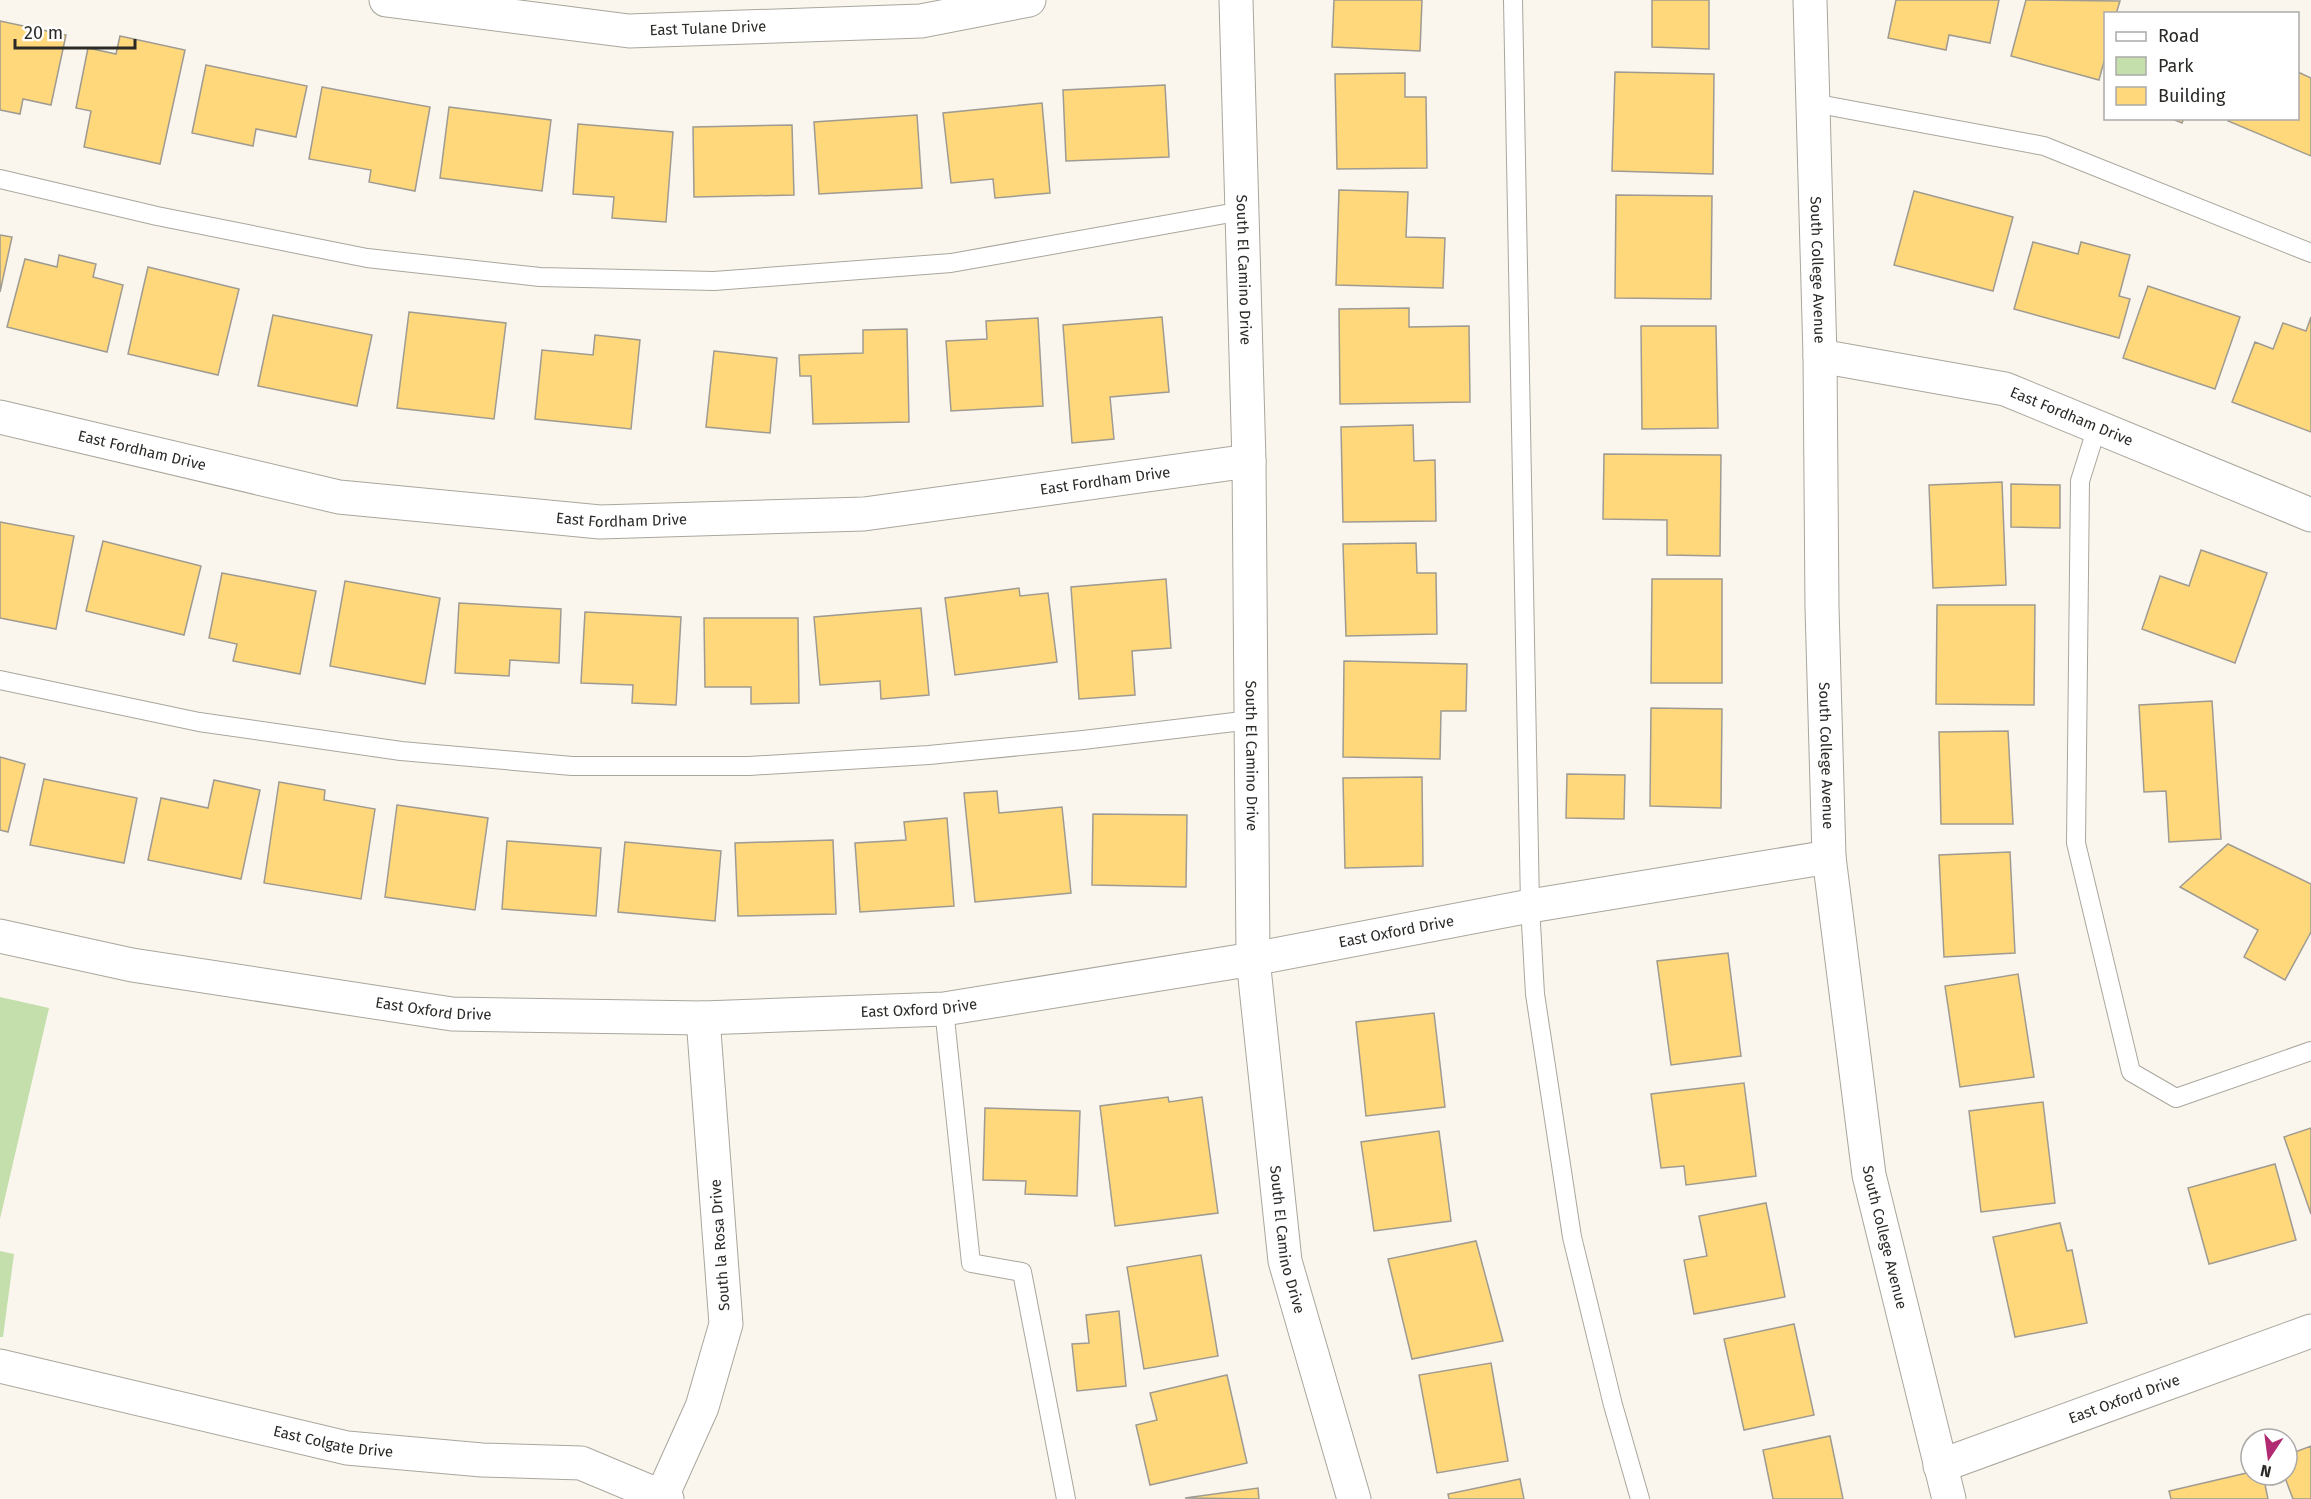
<svg xmlns="http://www.w3.org/2000/svg" width="2311" height="1499" font-family="'Fira Sans',sans-serif">
  <style>
    .green { fill: #c4dfac }
    .building { fill: #fed87a; stroke: #9f9b92; stroke-width: 1.5 }
    .lines { fill: none; stroke-linecap: round; stroke-linejoin: round }
    .service-casing { stroke: #a9a69d; stroke-width: 20 }
    .minor-casing { stroke: #a9a69d; stroke-width: 35 }
    .service { stroke: #fff; stroke-width: 18 }
    .minor { stroke: #fff; stroke-width: 33 }
    .labels { text-anchor: middle; dominant-baseline: central; stroke-width: 5; stroke-linejoin: round; paint-order: stroke }
    .street-label { font-size: 15px; fill: #2c2a27; stroke: #fff }
  </style>
  <rect width="100%" height="100%" fill="#faf6ed"/>
  <path class="green" d="M0,997L49,1008L0,1219Z
    M0,1251L14,1254L3,1337H0Z"/>
  <path class="building" d="M1334,0H1422L1420,51L1332,47Z
    M1652,0H1709V49L1652,47Z
    M1896,0H1999L1990,43L1949,35L1946,50L1888,38Z
    M2026,0L2120,1L2116,14H2106V54L2099,80L2011,56Z
    M0,21L66,35L51,105L23,99L20,114L0,110Z
    M120,36L185,50L160,164L84,147L91,111L76,108L88,48L116,54Z
    M206,65L307,86L296,137L256,129L253,146L192,133Z
    M1615,72L1714,74L1713,174L1612,171Z
    M2298,72L2311,78V156L2228,121L2230,118H2298Z
    M1405,73V97H1426L1427,168L1337,169L1335,74Z
    M1165,85L1169,157L1066,161L1063,90Z
    M322,87L430,107L415,191L369,182L371,170L309,159Z
    M1042,103L1050,193L995,198L993,179L951,183L943,113Z
    M449,107L551,120L542,191L440,178Z
    M917,115L922,188L819,194L814,122Z
    M2170,118H2184L2182,123Z
    M578,124L673,132L666,222L612,218L614,197L573,194Z
    M792,125L794,195L694,197L693,127Z
    M1339,190L1408,192L1406,237L1445,238L1443,288L1336,285Z
    M1914,191L2013,217L1993,291L1894,265Z
    M1616,195L1712,196L1711,299L1615,298Z
    M0,235L12,237L0,292Z
    M2033,242L2078,254L2081,242L2130,255L2119,296L2130,299L2119,338L2014,309Z
    M59,255L96,264L93,277L123,285L107,352L7,327L25,259L57,267Z
    M148,267L239,289L218,375L128,354Z
    M2148,286L2240,317L2215,389L2123,358Z
    M1409,308V327L1469,326L1470,402L1340,404L1339,309Z
    M409,312L506,323L494,419L397,408Z
    M273,315L372,335L357,406L258,386Z
    M1162,317L1169,392L1110,397L1114,439L1072,443L1063,325Z
    M2311,317V432L2232,402L2255,342L2273,349L2283,323L2306,331Z
    M1038,318L1043,406L951,411L946,341L987,339L986,321Z
    M1641,326H1716L1718,428L1642,429Z
    M907,329L909,422L813,424L811,376H800L799,355L863,353V330Z
    M595,335L640,340L631,429L535,419L542,350L593,355Z
    M714,351L777,358L770,433L706,427Z
    M1413,425L1414,461L1435,460L1436,521L1343,522L1341,427Z
    M1604,454L1721,455L1720,556L1667,555V520L1603,519Z
    M2002,482L2006,585L1933,588L1929,485Z
    M2011,484L2060,485V528L2011,527Z
    M0,522L74,536L56,629L0,618Z
    M103,541L201,566L184,635L86,611Z
    M1416,543L1417,573H1436L1437,634L1346,636L1343,544Z
    M2201,550L2267,573L2235,663L2142,629L2160,576L2189,586Z
    M222,573L316,591L300,674L233,661L237,644L209,638Z
    M1166,579L1171,648L1132,651L1135,695L1079,699L1071,587Z
    M1652,579H1722V683H1651Z
    M345,581L440,598L425,684L330,666Z
    M1019,588L1020,596L1048,593L1057,662L955,675L945,598Z
    M459,603L561,609L559,663L510,660L509,676L455,673Z
    M1937,605H2035L2034,705L1936,704Z
    M921,608L929,695L881,699L880,681L820,685L814,617Z
    M585,612L681,617L676,705L632,703L633,685L581,683Z
    M704,618H798L799,703L751,704V687H705Z
    M1344,661L1467,664L1466,711H1441L1440,759L1343,757Z
    M2212,701L2221,839L2169,842L2166,791L2144,792L2139,705Z
    M1651,708L1722,709L1721,808L1650,806Z
    M2008,731L2013,824H1941L1939,732Z
    M0,757L25,764L8,832L0,830Z
    M1567,774L1625,775L1624,819L1566,818Z
    M1422,777L1423,866L1345,868L1343,778Z
    M44,779L137,798L124,863L30,845Z
    M214,780L260,790L241,879L148,860L161,798L208,808Z
    M279,782L325,790L324,800L375,809L361,899L264,883Z
    M997,791L999,813L1062,807L1071,893L975,902L964,793Z
    M397,805L488,818L475,910L385,897Z
    M1093,814L1187,815L1186,887L1092,885Z
    M947,818L954,906L860,912L855,843L906,840L904,822Z
    M833,840L836,914L738,916L735,843Z
    M507,841L601,848L596,916L502,909Z
    M625,842L721,851L715,921L618,912Z
    M2228,844L2311,884V932L2285,980L2244,957L2258,930L2180,887Z
    M2010,852L2015,953L1944,957L1939,855Z
    M1728,953L1741,1056L1671,1065L1657,961Z
    M2018,974L2034,1077L1960,1087L1945,986Z
    M1434,1013L1445,1107L1366,1116L1356,1022Z
    M1744,1083L1756,1176L1686,1185L1684,1166L1661,1168L1651,1094Z
    M1168,1097L1169,1102L1202,1097L1218,1213L1115,1226L1100,1106Z
    M2043,1102L2055,1203L1981,1212L1969,1111Z
    M985,1108L1080,1111L1077,1196L1025,1194L1026,1181L983,1180Z
    M2311,1128V1214L2284,1137Z
    M1439,1131L1451,1221L1374,1231L1361,1142Z
    M2275,1164L2296,1240L2209,1264L2188,1188Z
    M1766,1203L1785,1297L1694,1314L1684,1260L1707,1256L1699,1216Z
    M2060,1223L2067,1251L2072,1250L2087,1323L2015,1337L1993,1237Z
    M1476,1241L1503,1341L1412,1359L1388,1259Z
    M1201,1255L1218,1356L1144,1369L1127,1267Z
    M1119,1311L1126,1386L1077,1391L1072,1344L1089,1343L1086,1315Z
    M1794,1324L1814,1415L1744,1430L1724,1339Z
    M1491,1363L1508,1461L1437,1473L1419,1375Z
    M1227,1375L1247,1463L1150,1485L1136,1425L1157,1420L1150,1393Z
    M1830,1436L1843,1499H1773L1763,1450Z
    M2311,1446V1499H2293L2284,1475H2287V1455Z
    M2251,1472V1475H2263L2268,1499H2171L2169,1491Z
    M1520,1479L1524,1499H1449L1448,1494Z
    M1258,1488L1259,1499L1185,1498Z"/>
  <g class="lines">
    <g class="service-casing">
      <path id="service" d="M1513,0L1530,906L1535,994L1572,1237L1613,1405L1640,1499
        M1813,103L2044,146L2311,253
        M0,179L157,216L367,258L540,277L714,281L951,263L1242,211
        M2097,427L2080,481L2076,843L2131,1072L2176,1098L2311,1051
        M0,680L199,722L401,751L572,766H749L929,755L1083,740L1251,720
        M944,1009L971,1263L1022,1272L1066,1499"/>
    </g>
    <g class="minor-casing">
      <g id="minor">
        <path id="s1" d="M386,0L629,31L921,21L1029,0"/>
        <path id="s2" d="M1236,0L1249,461L1253,959L1285,1261L1354,1499"/>
        <path id="s3" d="M1810,0L1820,356L1822,607L1829,857L1869,1175L1949,1499"/>
        <path id="s4" d="M1820,356L2005,389L2311,515"/>
        <path id="s5" d="M0,417L339,497L600,522L864,514L1249,461"/>
        <path id="s6" d="M0,936L132,965L452,1014L703,1018L944,1009L1253,959L1530,906L1829,857"/>
        <path id="s7" d="M0,1366L347,1448L482,1460L581,1463L667,1499"/>
        <path id="s8" d="M1940,1466L2311,1331"/>
        <path d="M662,1496L702,1407L726,1324L703,1018"/>
      </g>
    </g>
    <use href="#service" class="service"/>
    <use href="#minor" class="minor"/>
  </g>
  <g class="labels">
    <g class="street-label">
      <text stroke="none"><textPath href="#s1" startOffset="324">East Tulane Drive</textPath></text>
      <text stroke="none"><textPath href="#s2" startOffset="270">South El Camino Drive</textPath></text>
      <text stroke="none"><textPath href="#s3" startOffset="270">South College Avenue</textPath></text>
      <text stroke="none"><textPath href="#s4" startOffset="260">East Fordham Drive</textPath></text>
      <text stroke="none"><textPath href="#s5" startOffset="146">East Fordham Drive</textPath></text>
      <text stroke="none"><textPath href="#s5" startOffset="1118">East Fordham Drive</textPath></text>
      <text stroke="none"><textPath href="#s5" startOffset="632">East Fordham Drive</textPath></text>
      <text stroke="none"><textPath href="#s2" startOffset="756">South El Camino Drive</textPath></text>
      <text stroke="none"><textPath href="#s3" startOffset="756">South College Avenue</textPath></text>
      <text stroke="none"><textPath href="#s6" startOffset="1410">East Oxford Drive</textPath></text>
      <text stroke="none"><textPath href="#s6" startOffset="440">East Oxford Drive</textPath></text>
      <text stroke="none"><textPath href="#s6" startOffset="926">East Oxford Drive</textPath></text>
      <text stroke="none"><textPath href="#s3" startOffset="1242">South College Avenue</textPath></text>
      <text stroke="none"><textPath href="#s2" startOffset="1242">South El Camino Drive</textPath></text>
      <text transform="translate(720 1245) rotate(-94)">South la Rosa Drive</text>
      <text stroke="none"><textPath href="#s8" startOffset="196">East Oxford Drive</textPath></text>
      <text stroke="none"><textPath href="#s7" startOffset="342">East Colgate Drive</textPath></text>
    </g>
  </g>
  <rect x="2104" y="12" width="195" height="108" fill="#ffffff" stroke="#abaaa9" stroke-width="1.5"/>
  <rect x="2116" y="32" width="30" height="9" fill="#ffffff" stroke="#abaaa9" stroke-width="1.5"/>
  <text x="2158" y="42" font-size="18" fill="#2c2a27">Road</text>
  <rect x="2116" y="57" width="30" height="18" fill="#c4dfac" stroke="#abaaa9" stroke-width="1.5"/>
  <text x="2158" y="72" font-size="18" fill="#2c2a27">Park</text>
  <rect x="2116" y="87" width="30" height="18" fill="#fed87a" stroke="#abaaa9" stroke-width="1.5"/>
  <text x="2158" y="102" font-size="18" fill="#2c2a27">Building</text>
  <g transform="translate(2269 1457) rotate(193)"><circle r="28" fill="#ffffff" stroke="#abaaa9" stroke-width="1.5"/>
  <path d="M0-4.5L10 22L0 15L-10 22Z" fill="#b02b71"/>
  <text y="-9" font-size="16" font-weight="bold" text-anchor="middle" fill="#2c2a27">N</text>
  </g>
  <path d="M15 39v9h120v-9" fill="none" stroke="#2c2a27" stroke-width="3"/>
  <text x="24" y="39" font-size="18" fill="#2c2a27" stroke="#ffffff" stroke-width="4.5" paint-order="stroke">20 m</text>
</svg>
